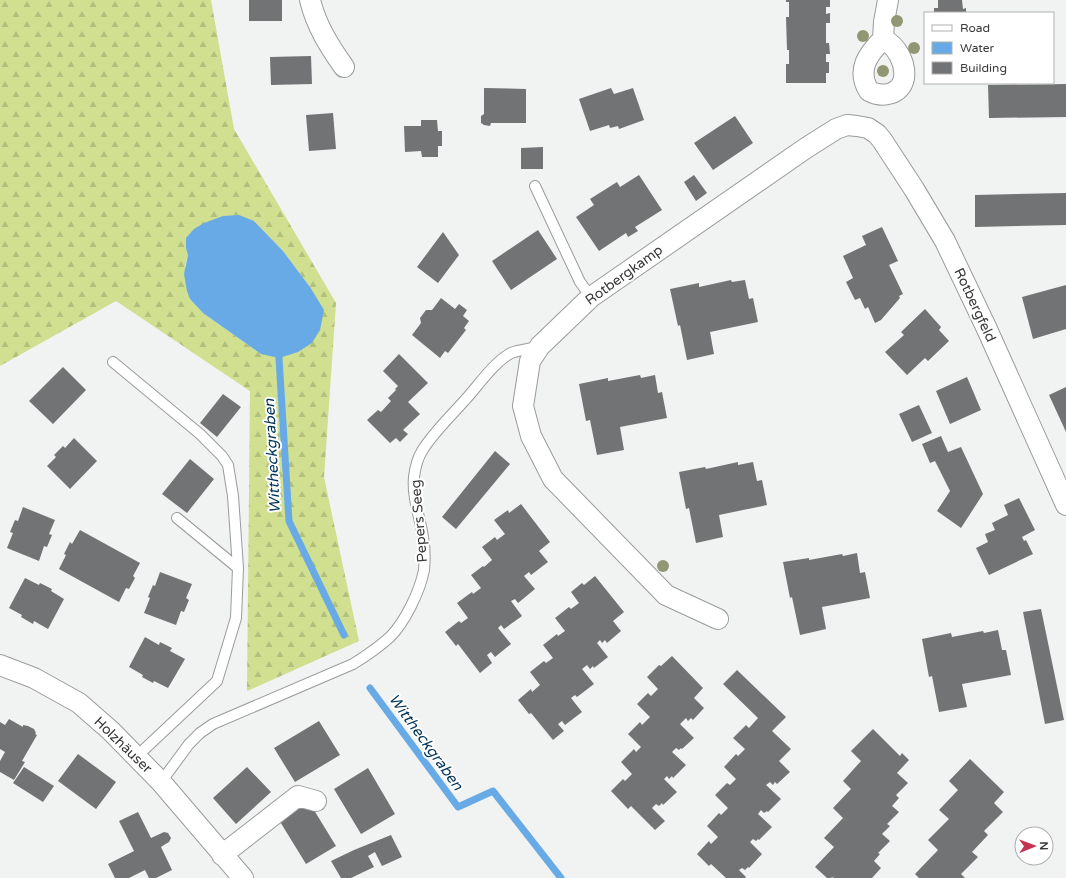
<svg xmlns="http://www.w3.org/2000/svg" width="1066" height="878" font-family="'Varela Round',sans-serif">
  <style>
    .forest { fill: url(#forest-firs); fill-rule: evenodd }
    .water { fill: #67aae5 }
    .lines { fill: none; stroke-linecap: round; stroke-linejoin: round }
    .stream { stroke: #67aae5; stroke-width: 7 }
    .building { fill: #727374 }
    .service-casing { stroke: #9a9b9c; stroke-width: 12 }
    .minor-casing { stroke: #9a9b9c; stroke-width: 22 }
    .service { stroke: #fff; stroke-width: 10 }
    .minor { stroke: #fff; stroke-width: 20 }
    .tree { fill: #929773 }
    .labels { text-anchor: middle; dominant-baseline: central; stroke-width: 4; stroke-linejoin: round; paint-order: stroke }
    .street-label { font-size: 14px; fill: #393939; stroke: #fff }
    .water-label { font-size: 15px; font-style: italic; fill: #00345a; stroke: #fff }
  </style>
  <defs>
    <pattern id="forest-firs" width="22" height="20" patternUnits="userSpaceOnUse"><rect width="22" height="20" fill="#d0df90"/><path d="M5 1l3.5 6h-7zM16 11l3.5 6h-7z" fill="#b3c07d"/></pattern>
  </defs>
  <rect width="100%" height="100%" fill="#f1f2f2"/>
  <path class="forest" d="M0,0H211L234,129L336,303L324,477L359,641L247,691L250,391L116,301L0,366ZM254,221L283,251L310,287L261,354L203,313L190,299L185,266L188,255Z"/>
  <path class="water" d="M239,215L254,221L283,251L310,287L324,310L320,330L312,343L298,352L279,358L261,354L203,313L190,299L187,291L184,274L188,255L186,248V238L194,229L204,223L223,216Z"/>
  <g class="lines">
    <path class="stream" d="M279,358L289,521L344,635
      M370,688L458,807L493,791L561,878"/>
  </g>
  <path class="building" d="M249,0H282V21H249Z
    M786,0H830V7H826V14L830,13V23H826V43H829L830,54H826V62H829V73H826V83H786V64H789V50H787L786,17H789V2H786Z
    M938,0H962L963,9L966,8V13H934V8H938Z
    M311,56L312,84L271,85L270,57Z
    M1066,84V117L989,118L988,85Z
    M484,88L526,89V123H491L490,126L484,125L481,123V116L484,114Z
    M611,88L614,94L633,88L644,120L619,129L618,126L610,128L609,125L590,131L579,99Z
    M333,113L336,149L309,151L306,115Z
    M735,116L753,143L713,170L694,143Z
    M421,120H437L438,131H442V146H438V157H422L421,151L405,152L404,126H421Z
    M543,147V169H521V148Z
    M639,175L662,210L635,227L638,231L628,237L626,233L599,251L576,217L594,205L590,199L617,182L620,187Z
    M694,175L707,193L696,201L684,182Z
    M1066,193V225L975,227V195Z
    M882,227L898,261L889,265L903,294L899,296L900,298L881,320L875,323L868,307L865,309L860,298L855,300L846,282L853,278L843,256L866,245L862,236Z
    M538,230L557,259L511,290L492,261Z
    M443,232L459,255L438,283L417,267Z
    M731,280L732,282L745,280L749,299L753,298L758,322L710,332L714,354L687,360L680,325L678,326L670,289L699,283V287Z
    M1066,285V329L1033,339L1022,297Z
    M441,298L455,309L459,304L467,310L463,316L469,321L464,328L466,330L448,353L445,351L440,358L412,335L421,323L420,318L426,310H432Z
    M925,309L941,327L939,330L949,341L928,361L925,358L907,375L885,352L904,335L901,332Z
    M399,354L428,383L408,402L420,414L403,430L408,434L400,442L396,438L390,443L367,420L378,410L381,412L391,401L388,398L396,390L395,389L398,386L383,371Z
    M63,367L86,390L53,424L29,401Z
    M640,375L641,378L655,375L658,393L662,392L667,418L620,427L624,450L597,455L590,420L586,421L579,384L608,378V381Z
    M967,377L981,410L950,424L936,391Z
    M1066,387V432L1049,395Z
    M223,394L241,407L217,437L200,423Z
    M919,405L932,433L912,442L899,414Z
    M941,436L948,452L961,447L983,494L961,528L937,511L950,491L935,461L930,463L922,444Z
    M74,438L97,461L70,489L47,466L56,457L54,455L63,446L65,448Z
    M495,451L510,464L456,529L442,517Z
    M190,459L214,479L187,513L162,494Z
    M738,462V465L753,462L757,481L762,480L767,505L719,515L723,537L696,543L689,508L686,509L679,472L705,467L706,469Z
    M1019,498L1035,530L1022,537L1024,541L1026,540L1033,554L989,575L976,548L988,542L985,534L995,530L992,523L1008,515L1004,505Z
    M521,504L550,542L539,551L548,562L531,575L529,572L524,576L535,589L518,603L515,599L511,601L522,616L504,629L501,625L498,628L511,644L495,657L491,652L487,655L492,663L480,673L458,644L456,646L445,632L459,621L461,623L468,618L457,603L472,592L473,594L481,588L471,575L483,566L484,567L492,560L482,547L495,537L497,540L505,534L494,520L508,510L509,513Z
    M23,507L55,520L49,534L52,535L47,547L44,546L39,561L7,548L13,533L10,532L15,520L18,521Z
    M80,530L140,563L133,576L135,578L129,589L126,588L119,602L59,569L66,555L64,554L70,542L72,544Z
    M857,553L860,573L865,572L870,598L822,607L826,629L800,635L792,597L790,598L783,562L809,558V560L842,554L843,556Z
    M160,572L192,584L186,598L189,600L184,612L181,611L176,625L144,613L150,598L148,597L153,585L155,586Z
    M595,576L624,612L613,621L621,631L607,643L605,640L602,643L600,640L597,643L608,657L594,668L593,666L590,669L587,665L582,669L594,684L577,697L575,695L571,698L582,712L565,725L562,721L558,724L564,731L553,740L531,713L529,714L518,700L531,689L532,692L540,685L530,672L544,661L546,663L553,658L543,645L557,634L558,636L565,631L555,618L569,607L571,609L579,603L571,592L582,583L584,585Z
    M25,578L39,585L40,583L52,589L51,591L64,599L48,629L34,621L33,624L21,617L22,615L9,608Z
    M1041,609L1064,720L1045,724L1023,612Z
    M998,630L1002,650H1006L1011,675L962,684L967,707L939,712L932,676L929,677L922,639L951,633L952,637L983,631L984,633Z
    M145,637L159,645L160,642L172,648L170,651L185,659L168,688L154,681L153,683L142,677L143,675L129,667Z
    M672,656L703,688L694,698L704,708L693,720L691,718L688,721L686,718L680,724L694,738L682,749L681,748L679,750L676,748L672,752L686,765L673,778L672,776L669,779L667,776L664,779L677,792L663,805L662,803L659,806L656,804L652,808L665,821L655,830L631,806L628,809L611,791L623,779L625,781L632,774L621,762L634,749L636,752L641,747L628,734L640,722L642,725L650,717L637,704L648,693L651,696L658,689L647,677L659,665L661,666Z
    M737,670L786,717L772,731L791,749L779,761L790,772L777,784L775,782L773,785L770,782L766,785L781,799L768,812L767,811L764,813L761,810L758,814L772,827L759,840L758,839L756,841L753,839L750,842L762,854L749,868L748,867L745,870L742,868L739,870L746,877L745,878H726L711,864L709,866L697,854L709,841L711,844L718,837L707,826L719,813L721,815L728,808L715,795L727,783L730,785L736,779L724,767L736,754L738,756L745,749L733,738L746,725L749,728L758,718L723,684Z
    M9,719L23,727V725L28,726L34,729L36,733L35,734L37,735L22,761L25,762L14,780L0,772V761L5,752L0,749V722L5,725Z
    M319,721L340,755L295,782L274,748Z
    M873,729L900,756L902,753L909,760L897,773L908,783L896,795L899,798L892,806L899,812L887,824L890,826L882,834L890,841L878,853L880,854L874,861L881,868L872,878H834L832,877L831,878H827L815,867L834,847L824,838L843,818L833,808L851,789L843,781L861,761L851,751Z
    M78,754L116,782L96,809L58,781Z
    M970,759L1004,792L994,803L1003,812L984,831L988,835L972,852L978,857L961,874L965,878H919L915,874L938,850L928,840L949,819L939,810L958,790L949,781Z
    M24,767L54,786L43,802L13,783Z
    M247,767L271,792L236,824L213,798Z
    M368,768L395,814L361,834L334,789Z
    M309,802L336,846L306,864L279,820Z
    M138,812L151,838L164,832L168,833L171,838L169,842L164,845L161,847L172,870L156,878H149L145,870L129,878H115L108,864L134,851L119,821Z
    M391,835L402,857L382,866L375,852L368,856L374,867L351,878H341L331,861L354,850Z"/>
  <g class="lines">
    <g class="service-casing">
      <path id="service" d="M535,186L580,282L591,297
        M113,362L200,434L222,456L228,465L233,496L238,568
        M136,757L217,681L236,618L238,568L177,518
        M161,782L189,744L200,733L213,724L353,664C366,656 379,647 390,637C405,622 420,591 424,570C425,559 425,548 423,537C420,517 412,498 414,477C415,469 417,459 422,451C433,433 450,417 465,400C478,386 494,362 511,353C519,350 529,349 538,347"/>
    </g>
    <g class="minor-casing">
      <path id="minor" d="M310,0C316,25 329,46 344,67
        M883,39C897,46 906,63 904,78C901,95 882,98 869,91C856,70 868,54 883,39L884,22L888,0
        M718,619L666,595L553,479L531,436L523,406L530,361L540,346L591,297L806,148L836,129L847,125L857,126L868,128L877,134L882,140L914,189L945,241L986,327L1066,505
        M0,665L34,678L79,703L111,731L161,782L243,878
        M222,855L298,796L316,801"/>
    </g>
    <use href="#service" class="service"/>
    <use href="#minor" class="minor"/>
  </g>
  <g class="tree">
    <circle cx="897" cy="21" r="6"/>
    <circle cx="863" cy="36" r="6"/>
    <circle cx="914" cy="48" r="6"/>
    <circle cx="883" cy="71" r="6"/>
    <circle cx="663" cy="566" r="6"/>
  </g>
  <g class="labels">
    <g class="street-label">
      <text transform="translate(624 275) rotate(-36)">Rotbergkamp</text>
      <text transform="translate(975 305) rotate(65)">Rotbergfeld</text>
      <text transform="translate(419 521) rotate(-95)">Pepers Seeg</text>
      <text transform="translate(123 745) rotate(44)">Holzhäuser</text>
    </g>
    <g class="water-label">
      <text transform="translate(272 456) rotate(-93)">Wittheckgraben</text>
      <text transform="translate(426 742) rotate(54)">Wittheckgraben</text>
    </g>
  </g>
  <rect x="924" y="12" width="130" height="72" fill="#ffffff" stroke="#b0b0b0"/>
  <rect x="932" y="25" width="20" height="6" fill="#ffffff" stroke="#b0b0b0"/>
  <text x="960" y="32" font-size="12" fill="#393939">Road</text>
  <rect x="932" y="42" width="20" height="12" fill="#67aae5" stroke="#b0b0b0"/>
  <text x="960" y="52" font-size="12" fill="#393939">Water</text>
  <rect x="932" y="62" width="20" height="12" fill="#727374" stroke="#b0b0b0"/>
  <text x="960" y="72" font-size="12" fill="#393939">Building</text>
  <g transform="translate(1034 846) rotate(89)"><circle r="19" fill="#ffffff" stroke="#b0b0b0"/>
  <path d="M0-3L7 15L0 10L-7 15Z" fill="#c43452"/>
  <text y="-6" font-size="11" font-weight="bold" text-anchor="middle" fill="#393939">N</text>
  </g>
</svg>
